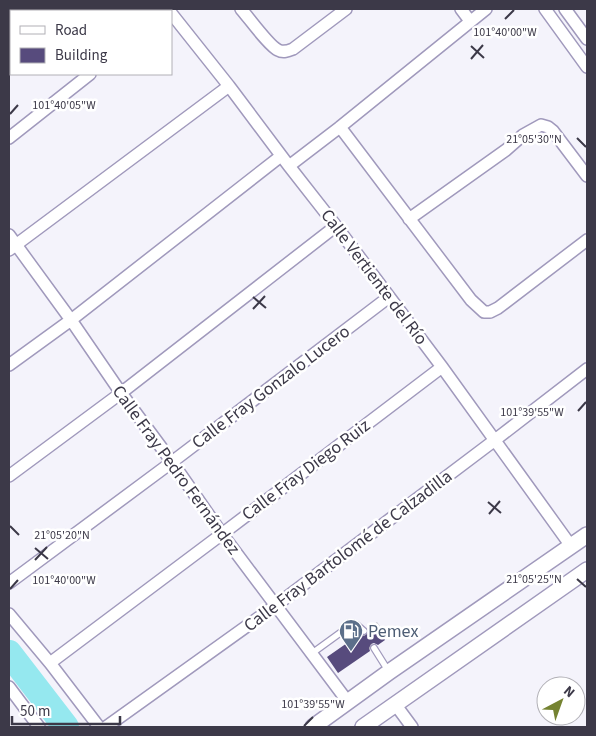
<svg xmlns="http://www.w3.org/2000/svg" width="596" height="736" font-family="'Source Sans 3',sans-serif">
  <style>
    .shadow { fill: #0003 }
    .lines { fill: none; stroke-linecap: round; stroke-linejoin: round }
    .river { stroke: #95e8ef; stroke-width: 26 }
    .building { fill: #574b7d }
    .lane-casing { stroke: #a099bc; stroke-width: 8 }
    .street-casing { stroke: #a099bc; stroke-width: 14 }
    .secondary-casing { stroke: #a099bc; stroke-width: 18 }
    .lane { stroke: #fff; stroke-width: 5.5 }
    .street { stroke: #fff; stroke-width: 11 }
    .secondary { stroke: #fff; stroke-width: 15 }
    .ticks { fill: none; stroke: #3c3948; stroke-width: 2 }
    .labels { text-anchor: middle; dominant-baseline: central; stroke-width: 5; stroke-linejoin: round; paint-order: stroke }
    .street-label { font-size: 18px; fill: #3c3948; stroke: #fff }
    .service-label { font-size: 18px; fill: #4e5e75; stroke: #fff; text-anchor: start }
    .ticks-label { font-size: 12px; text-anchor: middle; fill: #3c3948; stroke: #fff; stroke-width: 5; stroke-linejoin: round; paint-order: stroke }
  </style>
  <rect width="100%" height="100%" fill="#f4f3fb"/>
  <path class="shadow" d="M377,622L387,636L384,639L372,643V646L369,650L332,654L364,632L367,633H369L372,626Z"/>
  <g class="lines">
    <path class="river" d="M9,653L66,727"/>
  </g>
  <path class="building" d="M374,624L385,640L378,645L374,643L371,644L369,648L370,651L338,673L327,657L360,634L364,636L367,634L369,631L368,628Z"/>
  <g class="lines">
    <g class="lane-casing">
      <path id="lane" d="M374,648L389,672
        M311,654L351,625H357L364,631"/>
    </g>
    <g class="street-casing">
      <path id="street" d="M241,9C249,18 269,46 278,50C283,53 288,51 293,49L346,9
        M461,9L470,21
        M545,9L587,67
        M565,9L587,39
        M171,13L229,86L289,166L336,226L442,367L571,546
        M340,127L471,300L484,312H490L498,308L587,240
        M9,138L90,74
        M289,166L340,127L486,9
        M409,219L506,150L523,135L541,125L548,127L553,131L587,176
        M9,235L71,320L121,393L172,462L222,534L348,702
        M9,250L229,86
        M9,365L71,320L281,156
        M9,476L121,393L336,226
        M9,583L172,462L389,297
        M9,614L50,663L99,727
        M50,663L222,534L442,367
        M9,687L39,727
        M395,704L412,727
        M106,727L275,606L495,440L587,369"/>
    </g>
    <g class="secondary-casing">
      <path id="secondary" d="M313,727L389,672L587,535
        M363,727L587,570"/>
    </g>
    <use href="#lane" class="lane"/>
    <use href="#street" class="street"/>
    <use href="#secondary" class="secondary"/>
  </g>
  <path class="ticks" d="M505,19L514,10M471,46L484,58M471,59L483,45M10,114L18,105M577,138L586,147M253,297L266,308M253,309L265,296M578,411L586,402M488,502L501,513M489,514L500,501M10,526L19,535M35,548L48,559M35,560L47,547M577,579L586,587M10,589L18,580M304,726L313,717"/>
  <defs>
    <g id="fuel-pin" transform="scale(1.25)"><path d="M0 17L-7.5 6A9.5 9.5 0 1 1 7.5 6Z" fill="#5c6f8a" stroke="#fff"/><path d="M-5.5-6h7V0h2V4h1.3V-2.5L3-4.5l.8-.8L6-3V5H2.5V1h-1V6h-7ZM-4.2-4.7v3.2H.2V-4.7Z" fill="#fff"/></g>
  </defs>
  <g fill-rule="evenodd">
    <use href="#fuel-pin" x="351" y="631"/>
  </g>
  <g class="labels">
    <g class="street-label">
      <text transform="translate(374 277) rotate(53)">Calle Vertiente del Río</text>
      <text transform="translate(271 387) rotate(-37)">Calle Fray Gonzalo Lucero</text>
      <text transform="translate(176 470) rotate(54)">Calle Fray Pedro Fernández</text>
      <text transform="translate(306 470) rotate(-37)">Calle Fray Diego Ruiz</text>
      <text transform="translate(348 551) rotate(-37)">Calle Fray Bartolomé de Calzadilla</text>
    </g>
    <g class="service-label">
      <text x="368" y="631">Pemex</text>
    </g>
  </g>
  <g class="ticks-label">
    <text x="505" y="36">101°40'00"W</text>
    <text x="64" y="109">101°40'05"W</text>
    <text x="534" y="143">21°05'30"N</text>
    <text x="532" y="416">101°39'55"W</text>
    <text x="62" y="539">21°05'20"N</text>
    <text x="534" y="583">21°05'25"N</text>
    <text x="64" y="584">101°40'00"W</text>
    <text x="313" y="708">101°39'55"W</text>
  </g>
  <rect width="596" height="736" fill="none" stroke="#3c3948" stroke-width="20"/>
  <rect x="10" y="10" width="162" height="65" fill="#ffffff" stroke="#b1b0b6"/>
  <rect x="20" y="26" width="25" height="8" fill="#ffffff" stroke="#b1b0b6"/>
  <text x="55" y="35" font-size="15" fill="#3c3948">Road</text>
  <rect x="20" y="48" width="25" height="15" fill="#574b7d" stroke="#b1b0b6"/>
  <text x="55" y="60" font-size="15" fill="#3c3948">Building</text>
  <g transform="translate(561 701) rotate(41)"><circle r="24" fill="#ffffff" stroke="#b1b0b6"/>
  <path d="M0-4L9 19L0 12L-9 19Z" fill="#758331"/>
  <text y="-8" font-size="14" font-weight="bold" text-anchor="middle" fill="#3c3948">N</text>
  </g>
  <path d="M12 716v8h108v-8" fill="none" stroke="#3c3948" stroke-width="2.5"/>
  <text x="20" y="716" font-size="15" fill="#3c3948" stroke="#ffffff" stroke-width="4" paint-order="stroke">50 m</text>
</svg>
